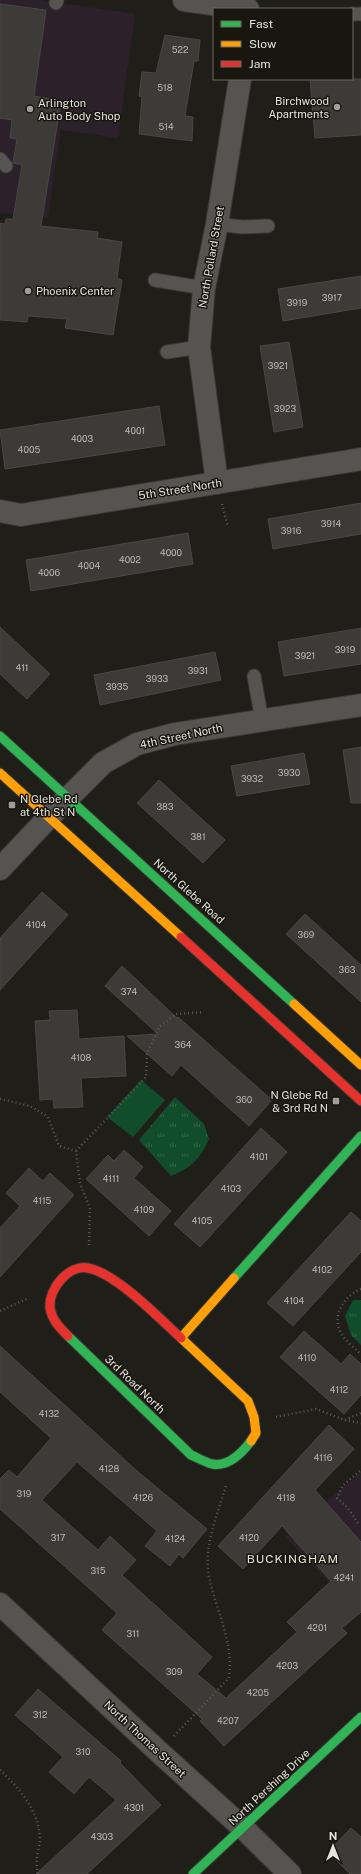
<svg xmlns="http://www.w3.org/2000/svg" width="361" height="1874" font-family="'Public Sans',sans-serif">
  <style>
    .commercial { fill: #2c212b }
    .grass { fill: url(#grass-tufts) }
    .park { fill: #124d2b }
    .building { fill: #3c3b37; stroke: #484743 }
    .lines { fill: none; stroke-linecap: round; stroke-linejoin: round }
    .lane-casing { stroke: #383834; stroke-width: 15 }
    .street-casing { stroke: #383834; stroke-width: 24 }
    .fast-casing { stroke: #383834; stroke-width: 11 }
    .slow-casing { stroke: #383834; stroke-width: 11 }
    .jam-casing { stroke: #383834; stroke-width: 11 }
    .path { stroke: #5a5a57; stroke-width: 2.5; stroke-dasharray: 1 3; stroke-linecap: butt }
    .lane { stroke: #555450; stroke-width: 13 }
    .street { stroke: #555450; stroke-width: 22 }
    .fast { stroke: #30b455; stroke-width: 9 }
    .slow { stroke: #ff9f0a; stroke-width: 9 }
    .jam { stroke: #e5322d; stroke-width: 9 }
    .poi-dot { fill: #9f9e98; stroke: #18160e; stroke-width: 1.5 }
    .labels { text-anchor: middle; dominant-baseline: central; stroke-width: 3; stroke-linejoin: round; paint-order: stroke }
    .number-label { font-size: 9px; fill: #bab9b4 }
    .poi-label { font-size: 11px; fill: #e4e3dd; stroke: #18160e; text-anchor: start }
    .street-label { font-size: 11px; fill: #e4e3dd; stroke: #18160e }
    .neighbourhood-label { font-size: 12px; letter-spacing: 1px; fill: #e3e0d5; stroke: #18160e }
  </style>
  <defs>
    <pattern id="grass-tufts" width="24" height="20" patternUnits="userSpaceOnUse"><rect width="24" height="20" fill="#124d2b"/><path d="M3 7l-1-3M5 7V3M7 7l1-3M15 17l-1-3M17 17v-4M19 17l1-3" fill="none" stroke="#346649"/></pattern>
  </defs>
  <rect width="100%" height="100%" fill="#1f1e19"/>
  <path class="commercial" d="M0,0H41L135,14L118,138L61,130L48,218L0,212Z
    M361,1472V1616L285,1537Z"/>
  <path class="grass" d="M175,1097L204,1124L209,1139C200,1159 191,1168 171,1176L139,1140Z
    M353,1300H361V1345L351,1335L345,1316Z"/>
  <path class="park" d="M141,1080L165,1100L133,1137L107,1117Z"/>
  <path class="building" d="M0,4L46,10L34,96L61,101L41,226L98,232L97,238L122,242L117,278L122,280L113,335L65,328L67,319L28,316L27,322L0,320V223L5,224L6,219H13L22,165L13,163L17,139L10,138L12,120L0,118Z
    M165,35L200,40L198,61H194L185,116L193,117L192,141L139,134L142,97L139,96L142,72L156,73Z
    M310,79H361V135L315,138Z
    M361,276V308L283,321L278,289Z
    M289,342L303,427L274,432L260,346Z
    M159,406L165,445L5,469L0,430Z
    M361,503V534L273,549L268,519Z
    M188,533L193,564L31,591L26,560Z
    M0,627L50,674L27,699L0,674Z
    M361,628V664L284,676L278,642Z
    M215,652L221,680L100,705L94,675Z
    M361,747V803H351L343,750Z
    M304,753L310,784L237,796L231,766Z
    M159,780L225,840L203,863L137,803Z
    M42,892L68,915L0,990V938Z
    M305,914L361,965V1002L286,934Z
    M122,966L177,1018L178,1017L272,1100L249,1126L181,1065L172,1076L127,1036L158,1034L105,986Z
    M77,1010L79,1039L124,1036L126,1076L81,1078L83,1107L54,1108L53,1099L40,1100L35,1021L50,1020L49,1011Z
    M261,1128L287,1152L200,1247L174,1224Z
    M124,1150L143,1167L134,1178L171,1211L149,1236L86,1179L108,1155L114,1161Z
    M29,1168L43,1181L50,1173L74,1195L0,1277V1228L20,1206L6,1193Z
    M351,1212L361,1221V1252L293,1326L267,1303Z
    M304,1331L341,1364L350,1354L361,1364V1395L344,1414L280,1357Z
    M0,1346L137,1471L207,1529L183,1558L179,1554L170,1566L145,1546L157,1531L77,1462L42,1500L98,1550L110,1536L136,1560L122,1575L212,1657L197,1674L226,1698L297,1632L287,1622L331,1581L282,1526L243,1569L218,1546L329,1425L354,1449L315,1490L361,1542V1612L342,1628L347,1633L224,1746L200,1721L202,1719L102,1630L117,1613L0,1509V1479L9,1470L17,1477L51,1438L0,1392Z
    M38,1689L121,1761L120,1763L161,1805L87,1874H36L116,1800L89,1777L74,1794L49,1772L63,1757L15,1715Z
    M351,1828L361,1837V1874H350L328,1852Z"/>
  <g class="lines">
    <g class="lane-casing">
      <path id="lane" d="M56,3L57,0
        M352,14H361
        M0,159L6,166
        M217,224L242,227L268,226
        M155,280L204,288
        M167,352L199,347
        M254,676L262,721"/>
    </g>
    <g class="street-casing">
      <path id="street" d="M184,0L248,9
        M217,483L199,347L204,288L217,224L240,79
        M0,511L21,515L361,459
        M0,869L49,817L103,763L137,744L175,734L361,705
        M0,1604L159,1752L243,1828L290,1874"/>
    </g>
    <g class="fast-casing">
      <path id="fast" d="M0,736L294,1004
        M234,1278L361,1136
        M68,1336L191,1455C198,1458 205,1462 212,1464C228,1467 242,1453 251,1441
        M193,1874L361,1717"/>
    </g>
    <g class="slow-casing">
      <path id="slow" d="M0,773L181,937
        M294,1004L361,1065
        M234,1278L181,1338L248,1401L254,1417L256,1433L251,1441"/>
    </g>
    <g class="jam-casing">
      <path id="jam" d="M181,937L361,1101
        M68,1336C60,1328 52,1320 50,1308C48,1289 69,1264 88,1268C116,1273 160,1319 181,1338"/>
    </g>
    <path class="path" d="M222,504L228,527
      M0,1099L30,1106L48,1117L59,1146L76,1151L80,1184L90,1208L89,1246
      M76,1151L146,1077L147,1053L160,1026L176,1014L204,1012
      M361,1289C345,1295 332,1315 340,1331C344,1340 354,1348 361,1354
      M0,1311L29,1298
      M276,1417L316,1409L345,1420L361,1413
      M345,1420L361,1423
      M358,1523L347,1507L337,1498L343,1485L361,1470
      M174,1736L229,1678C234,1643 216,1610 209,1577C203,1546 218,1514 226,1485
      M0,1770C20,1789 39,1810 40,1840C40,1846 37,1852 37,1858C36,1863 37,1869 38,1874"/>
    <use href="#lane" class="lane"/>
    <use href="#street" class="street"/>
    <use href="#fast" class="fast"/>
    <use href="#slow" class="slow"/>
    <use href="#jam" class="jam"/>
  </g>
  <g class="poi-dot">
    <circle cx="337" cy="107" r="4"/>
    <circle cx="30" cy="109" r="4"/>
    <circle cx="28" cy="291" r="4"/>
    <rect x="8" y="801" width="8" height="8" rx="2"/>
    <rect x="332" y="1097" width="8" height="8" rx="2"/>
  </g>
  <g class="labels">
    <g class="number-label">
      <text x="180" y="49">522</text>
      <text x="165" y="87">518</text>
      <text x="166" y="126">514</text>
      <text x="332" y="297">3917</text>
      <text x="297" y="302">3919</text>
      <text x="278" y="365">3921</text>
      <text x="285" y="408">3923</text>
      <text x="135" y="430">4001</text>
      <text x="82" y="438">4003</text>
      <text x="29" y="449">4005</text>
      <text x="331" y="523">3914</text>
      <text x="291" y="530">3916</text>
      <text x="171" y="552">4000</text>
      <text x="130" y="559">4002</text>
      <text x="89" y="565">4004</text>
      <text x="49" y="572">4006</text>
      <text x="345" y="649">3919</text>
      <text x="305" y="655">3921</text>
      <text x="22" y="667">411</text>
      <text x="198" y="670">3931</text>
      <text x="157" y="678">3933</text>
      <text x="117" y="686">3935</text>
      <text x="289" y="772">3930</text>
      <text x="252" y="778">3932</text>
      <text x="165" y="806">383</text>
      <text x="198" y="836">381</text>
      <text x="36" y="924">4104</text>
      <text x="306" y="934">369</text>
      <text x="347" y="969">363</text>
      <text x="129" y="991">374</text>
      <text x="183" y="1044">364</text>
      <text x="81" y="1057">4108</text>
      <text x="244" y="1099">360</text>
      <text x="259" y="1156">4101</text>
      <text x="111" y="1178">4111</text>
      <text x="231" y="1188">4103</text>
      <text x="42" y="1200">4115</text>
      <text x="144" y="1209">4109</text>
      <text x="202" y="1220">4105</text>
      <text x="322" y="1269">4102</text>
      <text x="294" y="1300">4104</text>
      <text x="307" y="1357">4110</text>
      <text x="339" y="1389">4112</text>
      <text x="49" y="1413">4132</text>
      <text x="323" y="1457">4116</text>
      <text x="109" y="1468">4128</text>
      <text x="24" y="1493">319</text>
      <text x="143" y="1497">4126</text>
      <text x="286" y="1497">4118</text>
      <text x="58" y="1537">317</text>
      <text x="249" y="1537">4120</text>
      <text x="175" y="1538">4124</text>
      <text x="98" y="1570">315</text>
      <text x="344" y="1577">4241</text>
      <text x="317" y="1627">4201</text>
      <text x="133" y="1633">311</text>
      <text x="287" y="1665">4203</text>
      <text x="174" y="1671">309</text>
      <text x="258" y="1692">4205</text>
      <text x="40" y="1714">312</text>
      <text x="228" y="1720">4207</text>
      <text x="83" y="1751">310</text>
      <text x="134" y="1807">4301</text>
      <text x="102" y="1836">4303</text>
    </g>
    <g class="poi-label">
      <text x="329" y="101" text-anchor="end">Birchwood<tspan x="329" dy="13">Apartments</tspan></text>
      <text x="38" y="103">Arlington<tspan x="38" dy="13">Auto Body Shop</tspan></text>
      <text x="36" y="291">Phoenix Center</text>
      <text x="20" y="799">N Glebe Rd<tspan x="20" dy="13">at 4th St N</tspan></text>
      <text x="328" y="1095" text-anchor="end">N Glebe Rd<tspan x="328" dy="13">&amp; 3rd Rd N</tspan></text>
    </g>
    <g class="street-label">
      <text transform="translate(211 257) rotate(-80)">North Pollard Street</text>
      <text transform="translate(180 489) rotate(-9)">5th Street North</text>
      <text transform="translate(181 736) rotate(-12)">4th Street North</text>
      <text transform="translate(189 891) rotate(42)">North Glebe Road</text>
      <text transform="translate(135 1384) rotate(44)">3rd Road North</text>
      <text transform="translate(145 1739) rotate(43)">North Thomas Street</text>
      <text transform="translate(269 1787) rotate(-43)">North Pershing Drive</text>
    </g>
    <g class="neighbourhood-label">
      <text x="293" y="1559">BUCKINGHAM</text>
    </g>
  </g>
  <rect x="213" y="8" width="140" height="72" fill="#18160e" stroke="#6a6861"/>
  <rect x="221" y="21" width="20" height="6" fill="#30b455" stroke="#6a6861"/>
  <text x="249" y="28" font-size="12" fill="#e4e3dd">Fast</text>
  <rect x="221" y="41" width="20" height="6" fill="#ff9f0a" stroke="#6a6861"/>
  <text x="249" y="48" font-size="12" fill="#e4e3dd">Slow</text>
  <rect x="221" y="61" width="20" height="6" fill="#e5322d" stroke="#6a6861"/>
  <text x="249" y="68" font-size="12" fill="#e4e3dd">Jam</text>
  <g transform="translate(333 1846)" stroke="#18160e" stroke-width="3" paint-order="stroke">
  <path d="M0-3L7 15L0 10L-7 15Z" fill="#e4e3dd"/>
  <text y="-6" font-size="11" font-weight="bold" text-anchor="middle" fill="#e4e3dd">N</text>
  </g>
</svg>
